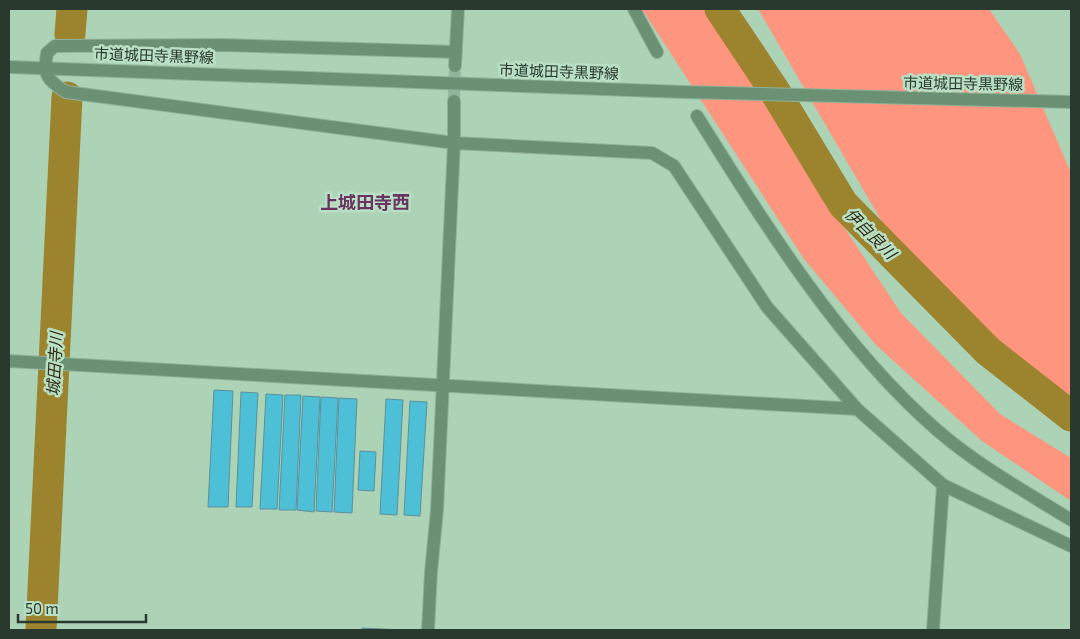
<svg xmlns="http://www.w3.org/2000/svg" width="1080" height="639" font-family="'Exo 2','Noto Sans JP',sans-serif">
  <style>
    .green { fill: #fd957f }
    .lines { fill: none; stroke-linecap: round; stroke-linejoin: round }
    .river { stroke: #9c842e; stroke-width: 31 }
    .building { fill: #4dbfd6; stroke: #5d8f9a }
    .minor-tunnel { stroke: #93b49c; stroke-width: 12; stroke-dasharray: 12 6; stroke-linecap: butt }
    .minor-casing { stroke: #90b199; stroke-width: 14 }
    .minor { stroke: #6b9175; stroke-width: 12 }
    .labels { text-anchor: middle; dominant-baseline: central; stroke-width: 5; stroke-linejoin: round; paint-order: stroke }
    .street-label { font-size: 15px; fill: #2a392e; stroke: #b9e0c4 }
    .water-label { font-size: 16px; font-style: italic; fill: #302a17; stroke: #b9e0c4 }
    .quarter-label { font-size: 18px; font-weight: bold; fill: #6a3361; stroke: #b9e0c4 }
  </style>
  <rect width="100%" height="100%" fill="#add3b7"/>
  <path class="green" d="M642,9H710L806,170L901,313L1000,414L1071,458V501L982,441L876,345L804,259Z
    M758,9H989L1020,54L1071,173V396L1017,361L899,251Z"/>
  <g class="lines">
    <path class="river" d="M720,9L774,90L843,204L988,351L1071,416
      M70,34L72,9
      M41,630L67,97"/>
  </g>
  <path class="building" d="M214,390L233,391L228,507H208Z
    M241,392L258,393L252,507H236Z
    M266,394L283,395L277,509H260Z
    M285,395H301L296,510H279Z
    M303,396L320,397L314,512L297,510Z
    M321,397L338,398L332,512L316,511Z
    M339,398L357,399L352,513L334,512Z
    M386,399L403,400L397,515L380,514Z
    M410,401L427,402L420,516L404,515Z
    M360,451L376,452L374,491L358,490Z
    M362,628L402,630H362Z"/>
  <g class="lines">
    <path class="minor-tunnel" d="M454,101L455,66"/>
    <g class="minor-casing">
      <path id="minor" d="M634,9L657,52
        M456,52L221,45L55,46L47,53C43,75 47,80 66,92L454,143L652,153L674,166L767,307L857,409
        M455,66L458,9
        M9,67L683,92L1071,102
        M697,116C764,223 841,347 937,430C977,465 1026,492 1071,520
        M9,361L857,409L943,485L1071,546
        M428,630L431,572L437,510L454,143V101
        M933,630L943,485"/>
    </g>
    <use href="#minor" class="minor"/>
  </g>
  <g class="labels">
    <g class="street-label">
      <text transform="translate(154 55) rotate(2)">市道城田寺黒野線</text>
      <text transform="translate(559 71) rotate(2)">市道城田寺黒野線</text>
      <text transform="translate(963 83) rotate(1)">市道城田寺黒野線</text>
    </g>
    <g class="water-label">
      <text transform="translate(871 233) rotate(45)">伊自良川</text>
      <text transform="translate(54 364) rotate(-87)">城田寺川</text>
    </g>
    <g class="quarter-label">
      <text x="365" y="202">上城田寺西</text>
    </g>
  </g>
  <rect width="1080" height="639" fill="none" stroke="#2a392e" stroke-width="20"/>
  <path d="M18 614v8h128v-8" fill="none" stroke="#2a392e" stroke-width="2.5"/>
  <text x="25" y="614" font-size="15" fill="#2a392e" stroke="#b9e0c4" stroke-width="4" paint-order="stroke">50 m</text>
</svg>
